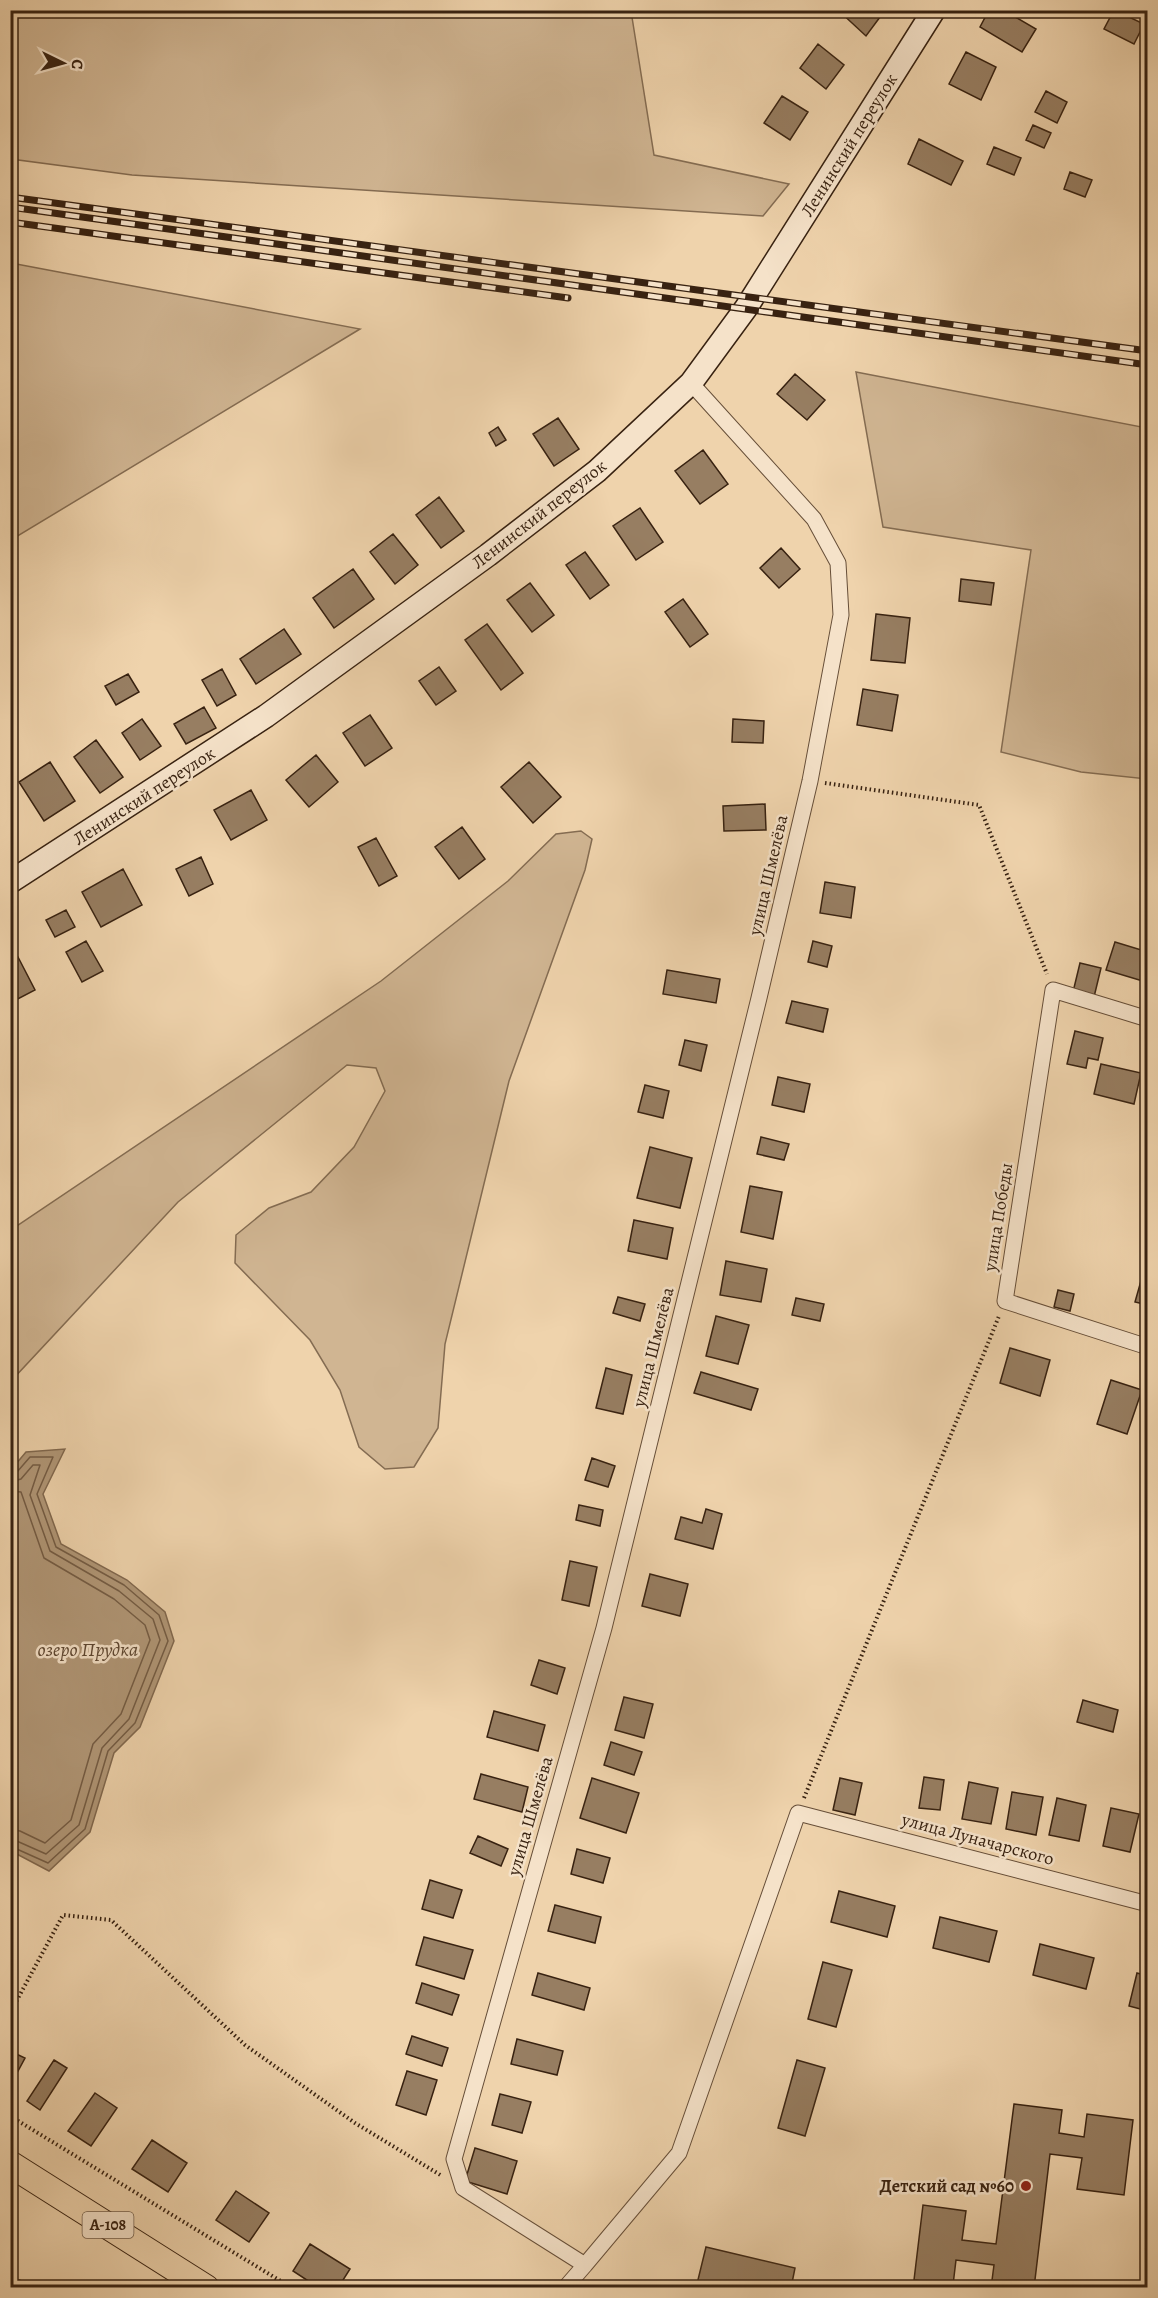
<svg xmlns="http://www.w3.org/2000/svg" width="1158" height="2298" font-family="Alegreya,serif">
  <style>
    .green { fill: #d0b592; stroke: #846c52; stroke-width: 1.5 }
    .water { fill: #b19777; stroke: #81684e; stroke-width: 1.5 }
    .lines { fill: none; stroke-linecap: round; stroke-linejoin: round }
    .shore { stroke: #745c44; stroke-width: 1.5 }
    .building { fill: #977e62; stroke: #382211; stroke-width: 1.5 }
    .minor-casing { stroke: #664e38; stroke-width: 17 }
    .secondary-casing { stroke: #382211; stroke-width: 25 }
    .trunk-casing { stroke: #382211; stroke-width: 28 }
    .path { stroke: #382211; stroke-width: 4; stroke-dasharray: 1.5 3; stroke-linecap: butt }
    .minor { stroke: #f5e2c9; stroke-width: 15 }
    .secondary { stroke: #f5e2c9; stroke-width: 22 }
    .trunk { stroke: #efd3ac; stroke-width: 26 }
    .rail-casing { stroke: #382211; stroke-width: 7 }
    .rail { stroke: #f5e2c9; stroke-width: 4.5; stroke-dasharray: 14; stroke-linecap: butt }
    .poi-dot { fill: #8f2418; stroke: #f5e2c9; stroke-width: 2 }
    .labels { text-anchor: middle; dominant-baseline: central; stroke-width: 5; stroke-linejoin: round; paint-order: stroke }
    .shield { fill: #f5e2c9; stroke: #715c48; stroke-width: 1.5 }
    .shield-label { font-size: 16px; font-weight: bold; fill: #382211 }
    .street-label { font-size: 18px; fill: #382211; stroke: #f5e2c9 }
    .poi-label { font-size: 18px; font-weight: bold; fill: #382211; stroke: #f5e2c9; text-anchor: end }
    .water-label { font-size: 20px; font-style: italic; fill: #5c4530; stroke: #f5e2c9 }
  </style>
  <rect width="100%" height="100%" fill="#efd3ac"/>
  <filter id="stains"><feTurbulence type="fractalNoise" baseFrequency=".00333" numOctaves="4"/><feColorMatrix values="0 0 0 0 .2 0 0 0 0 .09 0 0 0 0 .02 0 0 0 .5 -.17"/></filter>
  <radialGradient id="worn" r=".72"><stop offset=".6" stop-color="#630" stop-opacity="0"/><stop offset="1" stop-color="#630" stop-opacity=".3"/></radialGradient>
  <path class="green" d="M631,11L654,155L789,184L763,216L132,175L11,159V11Z
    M11,263L360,329L11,540Z
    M856,372L1147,428V779L1081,772L1001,752L1031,550L883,527Z
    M581,831L592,839L585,870L509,1081L445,1344L438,1428L414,1467L385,1469L359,1447L340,1390L310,1340L235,1263L236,1235L269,1208L311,1192L354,1147L385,1091L376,1068L347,1065L178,1202L11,1381V1230L381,981L508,881L556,834Z"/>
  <path class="water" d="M65,1449L43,1494L61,1544L127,1580L165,1612L174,1641L140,1727L114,1753L90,1832L49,1871L11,1851L10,1471L26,1452Z"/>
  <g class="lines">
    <path class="shore" d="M10,1474L17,1472L30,1457H53L37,1494L56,1547L124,1585L159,1615L168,1641L135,1723L108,1751L85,1829L48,1863L10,1846
      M10,1482L21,1479L33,1465H40L30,1495L50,1551L119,1591L153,1619L160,1640L129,1719L102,1748L79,1825L46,1854L10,1838
      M10,1491L21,1492L44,1558L114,1599L145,1625L150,1640L121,1714L93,1744L71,1820L45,1843L20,1831L10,1829"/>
  </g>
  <path class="building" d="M838,10H872L880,17L866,36Z
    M989,10H1003L1036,29L1022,52L980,27Z
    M1114,10L1144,24L1134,44L1104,29Z
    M818,44L844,65L826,89L800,68Z
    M966,52L996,67L981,100L949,84Z
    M1046,91L1067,102L1057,123L1035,112Z
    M782,96L808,112L790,140L764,123Z
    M1033,125L1051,133L1044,148L1026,140Z
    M919,139L963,161L951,185L908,164Z
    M994,147L1021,158L1014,175L987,164Z
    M1070,172L1092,180L1085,197L1064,189Z
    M795,374L825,400L807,420L777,394Z
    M558,418L579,449L554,466L533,434Z
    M498,427L506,440L496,446L489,433Z
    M703,450L728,484L700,504L675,471Z
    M439,497L464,531L441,548L416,515Z
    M640,508L663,542L636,560L613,526Z
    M393,534L418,565L395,584L370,552Z
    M781,548L800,569L779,588L760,568Z
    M585,552L609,585L590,599L566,565Z
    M353,569L374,599L334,628L313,598Z
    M961,579L994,583L991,605L959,601Z
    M530,583L554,615L532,632L507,600Z
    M683,599L708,634L690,647L665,612Z
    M876,614L910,618L905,663L871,660Z
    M487,624L523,673L501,690L465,640Z
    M284,629L301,654L256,684L240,659Z
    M439,667L456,691L436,705L419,681Z
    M222,669L236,695L217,706L202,680Z
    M128,674L139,692L116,705L105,686Z
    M863,689L898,695L892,731L857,725Z
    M204,707L216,728L186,744L174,724Z
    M370,715L392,748L365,766L343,733Z
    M142,719L161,746L140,760L122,733Z
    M733,719L764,721L763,743L732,742Z
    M96,740L123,777L100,793L74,757Z
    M316,755L338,782L309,807L286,780Z
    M50,762L75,801L44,821L19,782Z
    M529,762L561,797L533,823L501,787Z
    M251,790L267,820L231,840L214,810Z
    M765,804L766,830L724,831L723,806Z
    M462,827L485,859L459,879L435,847Z
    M376,838L397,876L379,886L358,847Z
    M201,857L213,884L189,896L176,869Z
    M123,869L142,905L101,927L82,892Z
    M825,882L855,887L851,918L820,913Z
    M66,910L75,927L55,937L46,920Z
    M86,941L103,971L82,982L66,952Z
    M813,941L832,946L827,967L808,962Z
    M1115,942L1148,952L1146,982L1106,970Z
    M18,957L35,990L10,1003V961Z
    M1080,963L1101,968L1094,997L1073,992Z
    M667,970L720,979L716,1003L663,994Z
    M792,1001L828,1009L823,1032L786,1023Z
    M1075,1031L1103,1038L1098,1060L1088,1058L1086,1068L1067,1064Z
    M685,1040L707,1045L701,1071L679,1065Z
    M1101,1064L1141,1073L1134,1104L1094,1094Z
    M778,1077L810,1084L804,1112L772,1105Z
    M645,1085L669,1091L663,1118L638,1112Z
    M761,1137L789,1144L784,1160L757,1154Z
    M650,1147L692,1158L680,1208L637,1198Z
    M750,1186L782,1192L773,1239L741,1232Z
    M634,1220L673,1228L667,1259L628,1251Z
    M1148,1256V1305L1135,1302Z
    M726,1261L767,1269L761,1302L720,1295Z
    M1058,1290L1074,1294L1070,1311L1054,1307Z
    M618,1297L645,1304L640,1321L613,1313Z
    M796,1298L824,1304L820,1321L792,1315Z
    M716,1316L749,1325L738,1364L706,1356Z
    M1010,1348L1050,1360L1040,1396L1000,1383Z
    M606,1368L632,1375L623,1414L596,1408Z
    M701,1372L758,1389L751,1410L694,1393Z
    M1111,1380L1142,1390L1127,1434L1097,1424Z
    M592,1458L615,1466L608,1487L585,1480Z
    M579,1505L603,1510L600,1526L576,1520Z
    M706,1509L722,1514L713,1549L675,1539L681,1517L702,1523Z
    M570,1561L597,1567L589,1606L562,1600Z
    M650,1574L688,1584L680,1616L642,1606Z
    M539,1660L565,1668L557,1694L531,1685Z
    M624,1697L653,1704L644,1738L615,1730Z
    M1083,1700L1118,1710L1113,1732L1077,1722Z
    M494,1711L545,1725L538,1751L487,1737Z
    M611,1742L642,1752L634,1775L604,1765Z
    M481,1774L528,1787L522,1812L474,1799Z
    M924,1777L944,1780L940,1810L919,1808Z
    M592,1778L639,1793L626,1833L580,1818Z
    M840,1778L862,1783L855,1815L833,1810Z
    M969,1782L998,1788L991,1824L962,1819Z
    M1012,1792L1043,1797L1036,1835L1006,1829Z
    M1057,1798L1086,1805L1079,1841L1049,1835Z
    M1111,1808L1139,1814L1130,1852L1103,1846Z
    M478,1836L508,1849L501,1866L470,1853Z
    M577,1849L610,1858L603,1883L571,1874Z
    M430,1880L462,1890L453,1918L422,1909Z
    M839,1891L895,1906L887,1937L831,1922Z
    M555,1905L601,1917L595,1943L548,1931Z
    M940,1917L997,1931L989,1962L933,1948Z
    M424,1937L473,1950L464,1979L416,1965Z
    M1040,1944L1094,1958L1086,1989L1033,1975Z
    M823,1962L852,1970L836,2027L808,2019Z
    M538,1973L590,1988L584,2010L532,1995Z
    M1137,1973L1148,1976V2011L1129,2006Z
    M422,1983L459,1995L452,2015L416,2003Z
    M412,2036L448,2048L442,2066L406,2054Z
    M517,2039L563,2051L557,2075L511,2064Z
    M10,2051L25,2058L10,2086Z
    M54,2060L67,2068L40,2110L27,2101Z
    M797,2060L825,2068L805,2136L778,2128Z
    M407,2071L437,2080L426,2115L396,2105Z
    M95,2093L117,2108L91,2146L68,2131Z
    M500,2094L531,2102L522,2133L492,2125Z
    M1014,2104L1062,2110L1059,2133L1084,2137L1087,2114L1133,2120L1124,2195L1077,2189L1082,2158L1050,2154L1034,2288H991L994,2265L956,2260L953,2285L914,2280L923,2205L966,2211L962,2240L996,2244Z
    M152,2140L187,2163L168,2192L132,2169Z
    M475,2148L517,2161L507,2194L465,2181Z
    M236,2191L269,2213L249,2242L216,2220Z
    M310,2244L350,2269L338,2288H319L293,2271Z
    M706,2247L795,2268L791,2288H696Z
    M10,2277L40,2287L10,2288Z"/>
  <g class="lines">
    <g class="minor-casing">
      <path id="minor" d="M1148,1019L1053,990L1005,1301L1148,1347
        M585,2265L679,2153L798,1813L1148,1904
        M565,2288L585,2265L463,2188L454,2159L604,1628L759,998L810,781L841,615L838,563L814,519L691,383"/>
    </g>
    <g class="secondary-casing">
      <path id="secondary" d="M10,882L266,716L488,555L597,471L691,383L746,308L934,10"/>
    </g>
    <g class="trunk-casing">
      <path id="trunk" d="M10,2164L206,2288"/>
    </g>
    <path class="path" d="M825,783L979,805L1047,974
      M804,1798L999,1316
      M10,2013L63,1915L111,1920L245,2045L355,2123L442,2176
      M10,2116L292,2288"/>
    <use href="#minor" class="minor"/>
    <use href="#secondary" class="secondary"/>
    <use href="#trunk" class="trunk"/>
    <g class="rail-casing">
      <path id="rail" d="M10,197L1148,351
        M10,207L1148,365
        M10,222L568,298"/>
    </g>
    <use href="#rail" class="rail"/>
  </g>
  <circle class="poi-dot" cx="1026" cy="2186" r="6"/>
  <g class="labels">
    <rect class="shield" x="82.5" y="2212" width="51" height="26" rx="4.5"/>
    <g class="shield-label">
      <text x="108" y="2225">А-108</text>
    </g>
    <g class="street-label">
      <text transform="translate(849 145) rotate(-58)">Ленинский переулок</text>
      <text transform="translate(539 514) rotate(-38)">Ленинский переулок</text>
      <text transform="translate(144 796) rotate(-33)">Ленинский переулок</text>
      <text transform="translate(768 875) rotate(-77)">улица Шмелёва</text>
      <text transform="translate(998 1217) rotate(-81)">улица Победы</text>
      <text transform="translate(653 1347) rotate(-76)">улица Шмелёва</text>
      <text transform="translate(530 1816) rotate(-74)">улица Шмелёва</text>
      <text transform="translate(978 1839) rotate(15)">улица Луначарского</text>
    </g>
    <g class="poi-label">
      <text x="1014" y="2186">Детский сад №60</text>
    </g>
    <g class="water-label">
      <text x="88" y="1649">озеро Прудка</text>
    </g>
  </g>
  <rect width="1158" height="2298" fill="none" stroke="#efd3ac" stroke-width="36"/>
  <rect x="12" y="12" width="1134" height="2274" fill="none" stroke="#382211" stroke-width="3"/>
  <rect x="18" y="18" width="1122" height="2262" fill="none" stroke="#382211" stroke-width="1.5"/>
  <g transform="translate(63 63) rotate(95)" stroke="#f5e2c9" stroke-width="4.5" paint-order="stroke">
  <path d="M0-4.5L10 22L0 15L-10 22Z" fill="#382211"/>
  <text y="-9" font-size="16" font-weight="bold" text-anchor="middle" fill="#382211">С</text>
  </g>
  <rect width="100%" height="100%" filter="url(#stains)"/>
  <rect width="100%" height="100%" fill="url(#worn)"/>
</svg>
